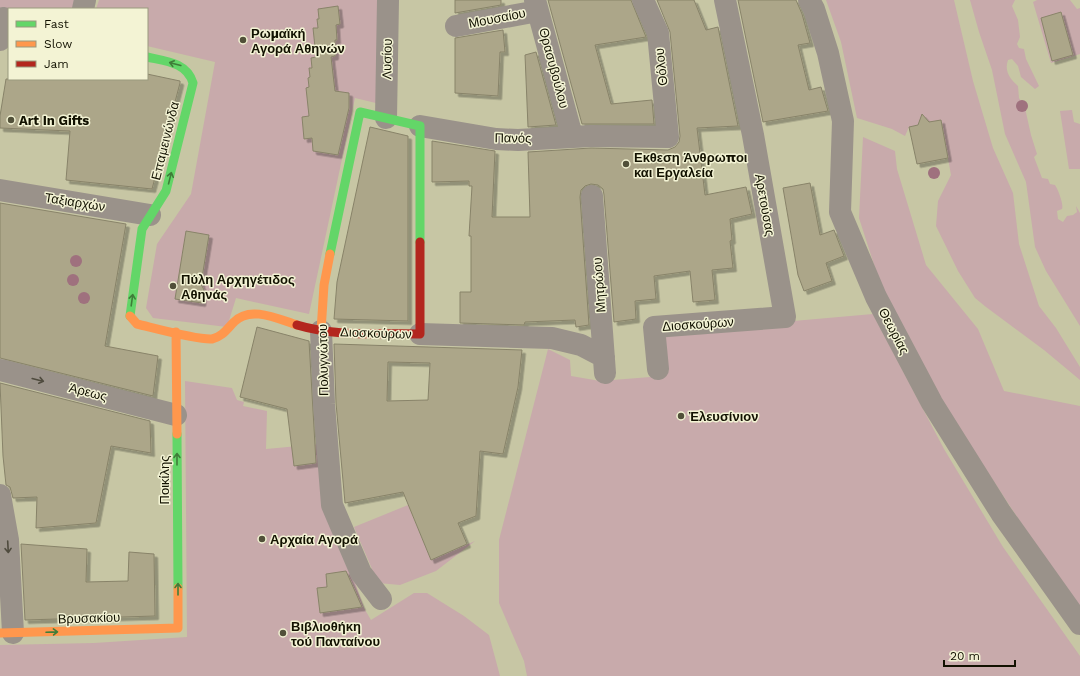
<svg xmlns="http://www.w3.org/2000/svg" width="1080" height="676" font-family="'Work Sans',sans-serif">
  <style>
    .green { fill: #c8aaab }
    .building { fill: #aca689; stroke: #888369; fill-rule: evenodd; filter: url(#shadow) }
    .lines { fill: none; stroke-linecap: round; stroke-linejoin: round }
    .street { stroke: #9a928a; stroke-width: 22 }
    .fast { stroke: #63d668; stroke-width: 9 }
    .slow { stroke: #ff974d; stroke-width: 9 }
    .jam { stroke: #b3261e; stroke-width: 9 }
    .tree { fill: #9f717e }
    .oneway { stroke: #3f7d39 }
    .oneway2 { stroke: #4f4b3e }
    .poi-dot { fill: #515039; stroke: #f3f3d4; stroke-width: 1.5 }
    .labels { text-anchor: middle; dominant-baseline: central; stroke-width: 3; stroke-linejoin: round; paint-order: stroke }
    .street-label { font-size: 13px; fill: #121100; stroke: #f3f3d4 }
    .poi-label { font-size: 13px; font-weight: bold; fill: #121100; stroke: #f3f3d4; text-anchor: start }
  </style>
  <defs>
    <filter id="shadow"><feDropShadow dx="3.5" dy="3.5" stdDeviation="0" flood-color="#0004"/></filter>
  </defs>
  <rect width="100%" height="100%" fill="#c7c6a4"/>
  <path class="green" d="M0,0H75L73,9L0,8Z
    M99,0H383L380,104L355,98L309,314L236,298L227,327L153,318L146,308L157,244L191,194L215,62L147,46V9H96Z
    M826,0H954L973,81L993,148L1013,193L1019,244L1039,306L1056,328L1080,367V380L1044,350L986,307L975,298L958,271L936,226L938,201L951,175L941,120L929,123L926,119L920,120L918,125L909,127L905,136L892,129L857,118L841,42Z
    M970,0H1015L1012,6L1018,20L1020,37L1017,44L1019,48L1024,49L1026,59L1039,86L1035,89L1021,77L1018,66L1012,59L1008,60C1004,71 1010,79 1018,86L1019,98L1025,108L1031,135L1037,154L1034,157L1042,178L1048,179L1050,184L1055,185C1058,189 1064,205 1062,209L1057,211L1058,219L1063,222L1067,216L1073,215L1077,212L1076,206L1080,213V326L1046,271L1035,247L1026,182L1005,134L992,70L979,32Z
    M1037,0H1070L1077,9L1080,8V54L1051,63L1033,2Z
    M1072,110L1074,122L1080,124V169H1069L1060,111Z
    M863,137L895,151L897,169L926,265L978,329L1004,391L1080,406V608L1042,555L949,413L888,308L859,218Z
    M873,314L944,449L1003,547L1080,656V676H527L524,661L499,603V540L548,349L570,360L571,376L600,381L663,376L659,333Z
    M185,381L232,388L237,400L244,402L243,406L267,411L266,449L320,444L350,568L364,608L371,620L414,593H427L464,616L489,635L500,676H0V645L94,643L187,637Z
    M408,505L431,560L475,541L436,571L400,585L378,583L354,527Z"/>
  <path class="building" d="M455,0H501V5L455,13Z
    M548,0H631L646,37L595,45L611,104L652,100L654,124H582Z
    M657,0H694L706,30L718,27L738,126L697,128L705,195L746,187L752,214L730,219L732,240L730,241L733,268L712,270L715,300L693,302L690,271L654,276L656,299L635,301L636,319L614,322L604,195L603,189L598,185L591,184L585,186L581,190L580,197L589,325L576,327L575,320L525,322L524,325L460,323V292H471V236H469L472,186H469V181L432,182V141L495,151L492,217H530L528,152L591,148L668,150L675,147L679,142L680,136L670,32Z
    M738,0H796L802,14L810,43L798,45L809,90L821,87L828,111L763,122Z
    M338,6L340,24L336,25L337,40H335V56L331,57L335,91L349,93V108L338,155L313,151L312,138L304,139L302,117L309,116L306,88L309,87L308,78L310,77L309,68H312L311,58L316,57L313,28H318L317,19H319L318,9Z
    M1061,12L1073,55L1052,61L1041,18Z
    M503,30L505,52H500L498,96L455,93V38Z
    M536,52L556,125L528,127L525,55Z
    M147,74L180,81V83L152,189L66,180L70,131L0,128V116L6,79H147Z
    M922,114L929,122L941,120L948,158L917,164L909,127L918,125Z
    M370,127L408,136V321L334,319L337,282Z
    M810,183L820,235L834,230L844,256L826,263L832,281L804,291L798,275L783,188Z
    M0,203L126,224L105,346L158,356L153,396L0,358Z
    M186,231L209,235L201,284L204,290L202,303L175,299Z
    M257,327L309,341L316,463L294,466L287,409L240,397Z
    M334,344L522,350L518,387L503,454L480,451L476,516L458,523L467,544L431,560L403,492L345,503L336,403ZM388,362L430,363L428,400L387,401Z
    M0,383L150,421L151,453L111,446L96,523L36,528L37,497L13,498L10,487L6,485L3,456Z
    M21,544L87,549L86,582L128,581L129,552L154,554L155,616L25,620Z
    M346,571L362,607L320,613L317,588L327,587L326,574Z"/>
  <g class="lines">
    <path class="street" d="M535,0L572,136
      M809,0L814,9L828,53L843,121L840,212L876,297L932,403L1001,513L1080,624
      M83,9L85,0
      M456,26L538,11
      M0,40L3,18
      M386,118L388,0
      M420,126L496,139L518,140L591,136L668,137L658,33L643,0
      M0,190L150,215
      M592,196L605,373
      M321,331L324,404L332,505L361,573L381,599
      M420,334L552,338L581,345L604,357
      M658,369L654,327L785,317L753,135L725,0
      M0,370L176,415
      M0,495L8,540L13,633"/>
    <path class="fast" d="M330,254L360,112L420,126V242
      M130,316L142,229L166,191L193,83C187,62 165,61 147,57
      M177,434L178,588"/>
    <path class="slow" d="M130,316L137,324C154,328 197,340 212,339C222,337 227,329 234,322C250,305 278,319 297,325
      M321,331L324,285L330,254
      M176,332L177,434
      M0,633L178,628V588"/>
    <path class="jam" d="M297,325C337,337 379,333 420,334V242"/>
  </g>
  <g class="tree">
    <circle cx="1022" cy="106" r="6"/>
    <circle cx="934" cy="173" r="6"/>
    <circle cx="76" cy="261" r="6"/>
    <circle cx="73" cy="280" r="6"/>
    <circle cx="84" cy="298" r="6"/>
  </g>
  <defs><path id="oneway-shaft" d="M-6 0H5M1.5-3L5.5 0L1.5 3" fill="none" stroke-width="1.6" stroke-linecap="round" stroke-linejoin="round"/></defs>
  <g class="oneway">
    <use href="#oneway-shaft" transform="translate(175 64) rotate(-165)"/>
    <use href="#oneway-shaft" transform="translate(170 178) rotate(-76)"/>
    <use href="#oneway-shaft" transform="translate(132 300) rotate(-82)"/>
    <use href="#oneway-shaft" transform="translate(177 459) rotate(-90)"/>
    <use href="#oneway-shaft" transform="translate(178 589) rotate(-90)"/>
    <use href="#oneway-shaft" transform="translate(52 632) rotate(-2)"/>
  </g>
  <g class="oneway2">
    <use href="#oneway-shaft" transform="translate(38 380) rotate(14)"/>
    <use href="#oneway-shaft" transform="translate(8 547) rotate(87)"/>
  </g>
  <g class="poi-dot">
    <circle cx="243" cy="40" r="4"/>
    <circle cx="11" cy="120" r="4"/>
    <circle cx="626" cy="164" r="4"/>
    <circle cx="173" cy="286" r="4"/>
    <circle cx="681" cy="416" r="4"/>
    <circle cx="262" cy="539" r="4"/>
    <circle cx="283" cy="633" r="4"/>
  </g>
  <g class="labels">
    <g class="street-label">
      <text transform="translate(497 18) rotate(-11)">Μουσαίου</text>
      <text transform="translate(387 59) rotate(-89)">Λυσίου</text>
      <text transform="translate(661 67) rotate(-96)">Θόλου</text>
      <text transform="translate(554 68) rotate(75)">Θρασυβούλου</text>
      <text transform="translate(513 138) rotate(1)">Πανός</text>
      <text transform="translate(165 141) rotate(-76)">Επαμεινώνδα</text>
      <text transform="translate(75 202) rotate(9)">Ταξιαρχών</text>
      <text transform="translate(765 205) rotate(80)">Αρετούσας</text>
      <text transform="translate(599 285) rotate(-94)">Μητρώου</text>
      <text transform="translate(698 324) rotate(-4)">Διοσκούρων</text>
      <text transform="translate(894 331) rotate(62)">Θεωρίας</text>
      <text transform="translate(376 333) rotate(2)">Διοσκούρων</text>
      <text transform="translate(323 360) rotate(-91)">Πολυγνώτου</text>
      <text transform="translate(88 392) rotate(14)">Άρεως</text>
      <text transform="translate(164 480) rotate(-90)">Ποικίλης</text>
      <text transform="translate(89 618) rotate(-2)">Βρυσακίου</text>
    </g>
    <g class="poi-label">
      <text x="251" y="33">Ρωμαϊκή<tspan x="251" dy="15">Αγορά Αθηνών</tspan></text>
      <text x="19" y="120">Art In Gifts</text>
      <text x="634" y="157">Εκθεση Άνθρωποι<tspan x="634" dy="15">και Εργαλεία</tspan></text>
      <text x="181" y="279">Πύλη Αρχηγέτιδος<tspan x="181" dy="15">Αθηνάς</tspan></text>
      <text x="689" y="416">Ἐλευσίνιον</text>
      <text x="270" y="539">Αρχαία Αγορά</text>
      <text x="291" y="626">Βιβλιοθήκη<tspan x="291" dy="15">τού Πανταίνου</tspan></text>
    </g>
  </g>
  <rect x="8" y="8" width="140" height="72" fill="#f3f3d4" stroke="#99997f"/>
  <rect x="16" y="21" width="20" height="6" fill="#63d668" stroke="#99997f"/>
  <text x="44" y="28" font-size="12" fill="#121100">Fast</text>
  <rect x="16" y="41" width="20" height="6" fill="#ff974d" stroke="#99997f"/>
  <text x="44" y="48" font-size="12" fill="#121100">Slow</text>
  <rect x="16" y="61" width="20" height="6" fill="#b3261e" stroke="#99997f"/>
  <text x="44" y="68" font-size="12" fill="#121100">Jam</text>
  <path d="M944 660v6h71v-6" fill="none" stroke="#121100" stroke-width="2"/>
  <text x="950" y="660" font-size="12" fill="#121100" stroke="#f3f3d4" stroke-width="3" paint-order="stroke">20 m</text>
</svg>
